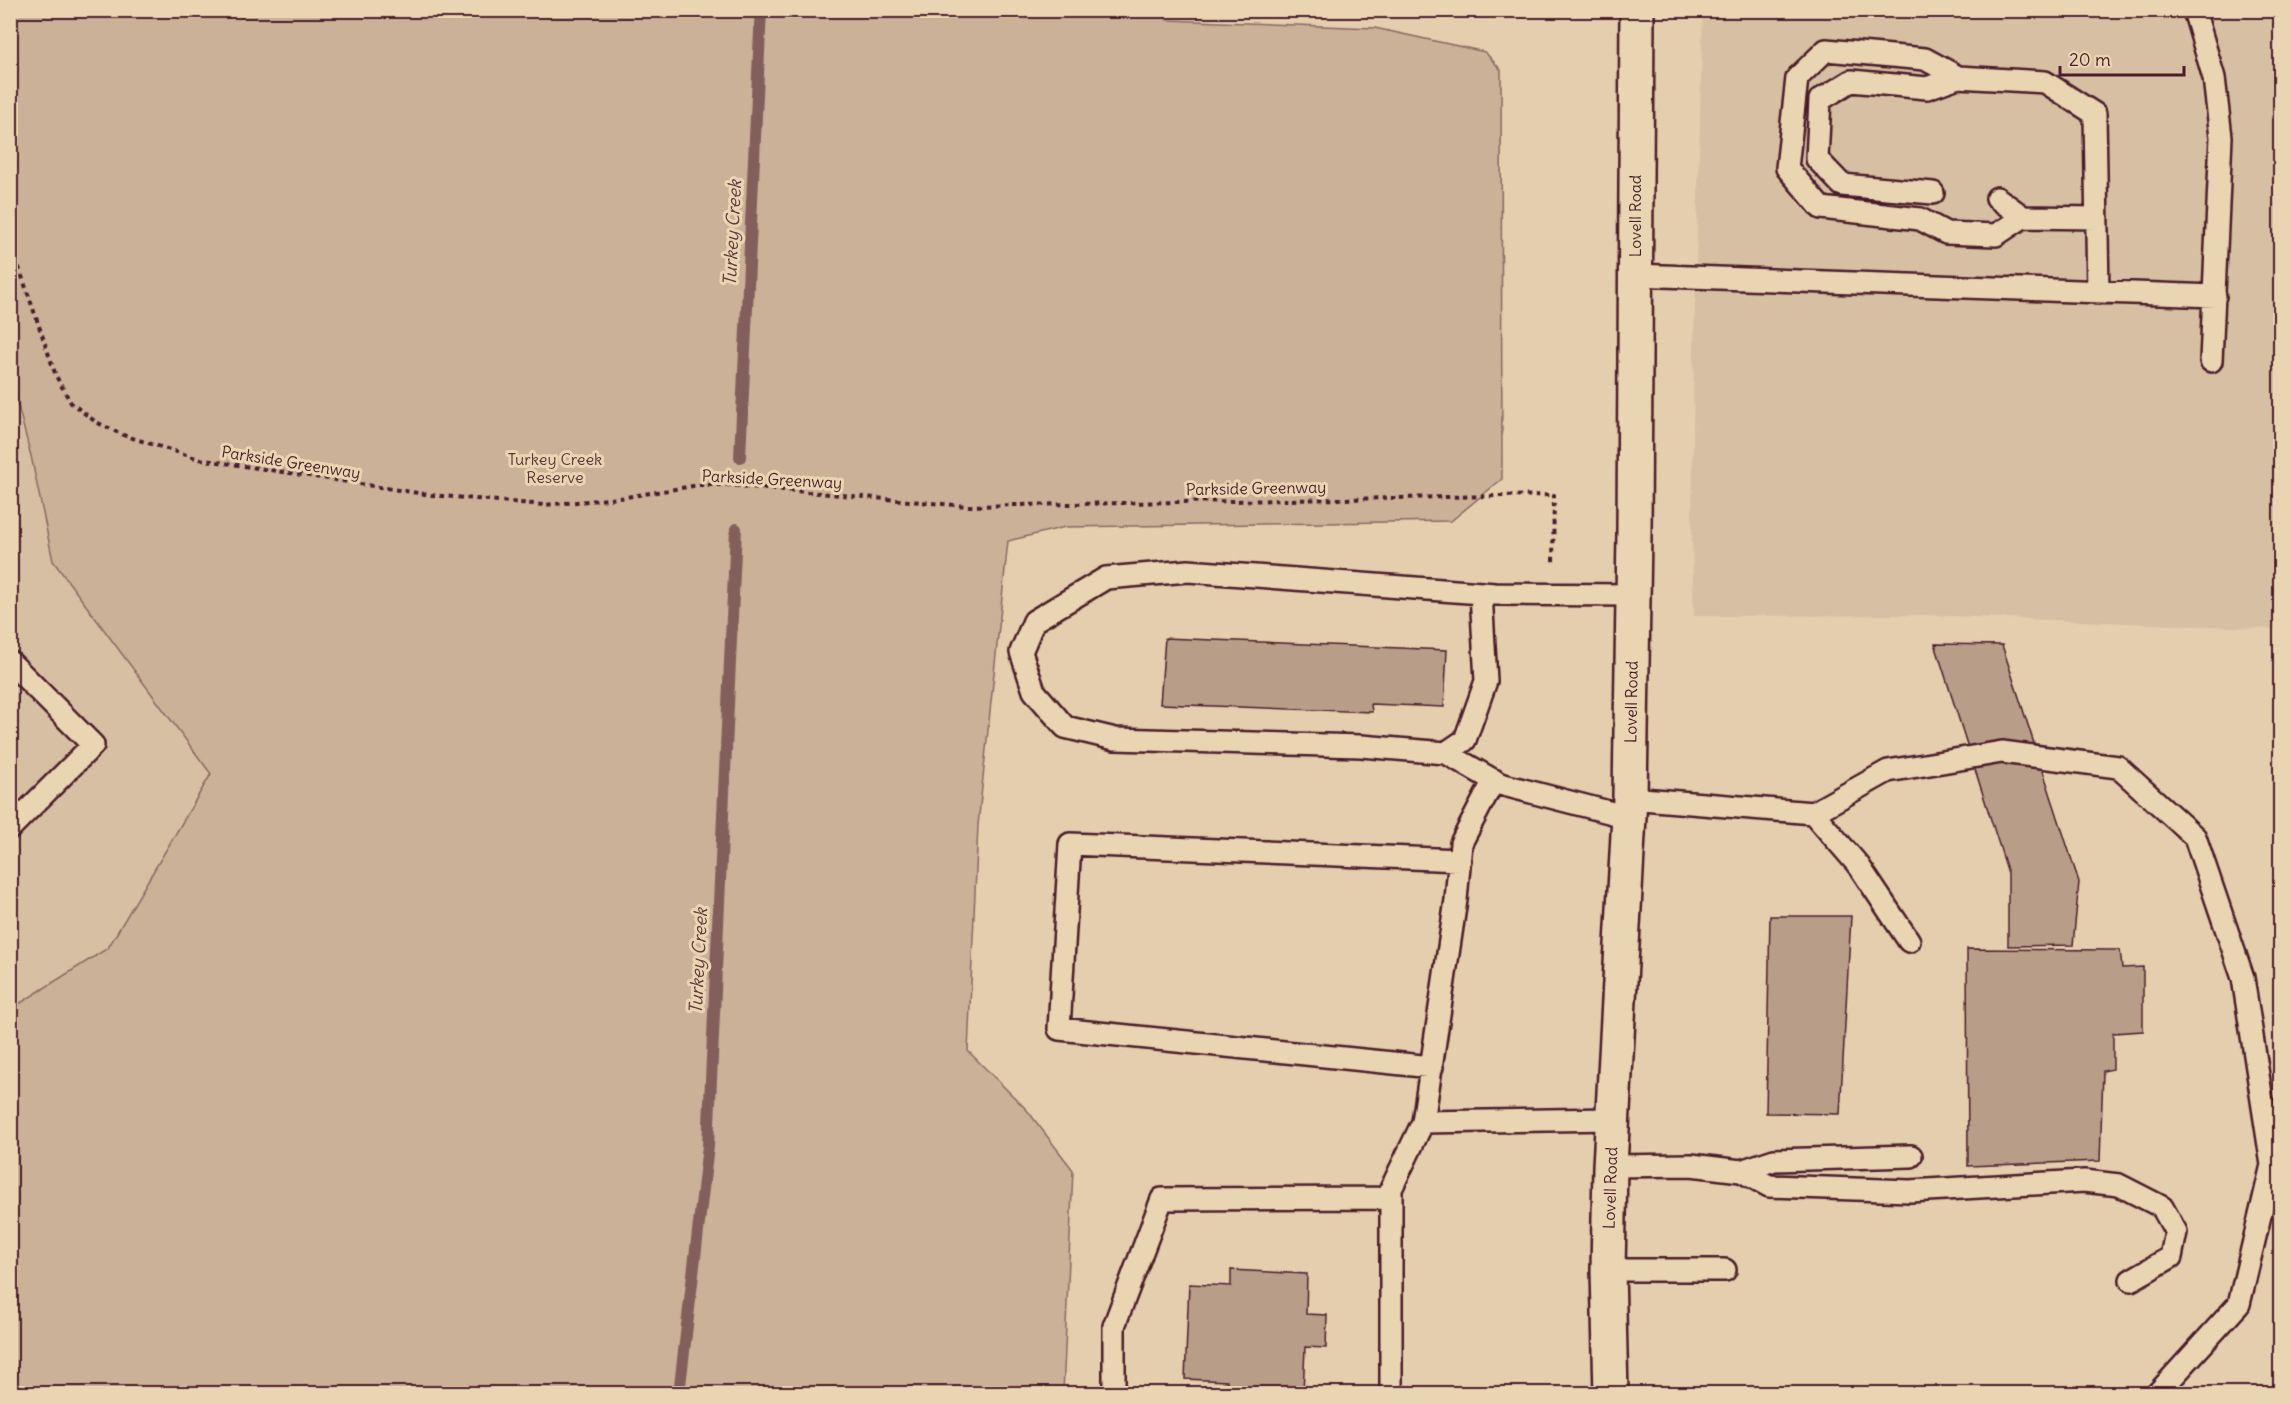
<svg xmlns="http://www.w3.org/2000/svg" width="2291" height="1404" font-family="Delius,sans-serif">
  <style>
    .built { fill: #d7bfa3 }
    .green { fill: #cab198; stroke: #8a6862; stroke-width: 1.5 }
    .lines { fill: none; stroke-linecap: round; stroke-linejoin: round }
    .stream { stroke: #835f5b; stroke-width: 12 }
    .building { fill: #b89d89; stroke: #4a1f2b; stroke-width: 1.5 }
    .lane-casing { stroke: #4a1f2b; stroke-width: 26 }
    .secondary-casing { stroke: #4a1f2b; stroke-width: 38 }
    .path { stroke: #4a1f2b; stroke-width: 4; stroke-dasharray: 4.5 4.5; stroke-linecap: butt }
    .lane { stroke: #ead5b3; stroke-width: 21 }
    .secondary { stroke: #ead5b3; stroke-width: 33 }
    .labels { text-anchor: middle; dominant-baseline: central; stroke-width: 6; stroke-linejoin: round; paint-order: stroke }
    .street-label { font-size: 16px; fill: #4a1f2b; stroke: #ead5b3 }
    .park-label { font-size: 16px; fill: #5d353b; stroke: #ead5b3 }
    .water-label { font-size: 18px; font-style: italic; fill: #623a3f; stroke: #ead5b3 }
  </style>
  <rect width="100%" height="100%" fill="#e4ceae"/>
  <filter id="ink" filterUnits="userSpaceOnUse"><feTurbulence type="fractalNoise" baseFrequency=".0167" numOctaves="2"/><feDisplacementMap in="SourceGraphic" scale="12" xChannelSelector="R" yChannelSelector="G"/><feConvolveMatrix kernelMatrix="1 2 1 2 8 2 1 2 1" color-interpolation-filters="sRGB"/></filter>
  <g filter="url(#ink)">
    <path class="built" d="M1703,11H2280V629L1924,615L1694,616L1692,539L1694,341Z
      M10,379L31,456L53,561L211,774L108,948L11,1009Z"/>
    <path class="green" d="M1160,10L1167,20L1375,28L1485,52L1501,70L1502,479L1451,521L1065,527L1008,541L978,825L968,1051L1027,1110L1073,1170L1063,1393H11V1009L108,948L211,774L53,561L31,456L11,379V11Z"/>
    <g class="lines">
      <path class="stream" d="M740,457L761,10
        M679,1394L708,1146L736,529"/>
    </g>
    <path class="building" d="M1165,638L1447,650L1444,707L1371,704L1372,712L1160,704Z
      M1935,644L2002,645L2079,882L2073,945L2008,946V873Z
      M1770,916H1851L1840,1114L1766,1113Z
      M1967,949L2120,950L2122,968L2143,967V1031L2113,1033V1069L2103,1071L2100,1161L1968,1166Z
      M1231,1270L1307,1274L1306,1314L1327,1315L1326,1348L1305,1347L1303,1394H1227V1381L1185,1379L1189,1284L1231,1286Z"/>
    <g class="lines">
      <g class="lane-casing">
        <path id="lane" d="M2194,10L2214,78L2221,137L2211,361
          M1933,193L1842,185L1817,159L1820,100L1851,81L1927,88L1958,77
          M1997,198L2023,217
          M2097,218L2023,217L1996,235L1946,233L1920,219L1821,208L1787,168L1797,78L1826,50L1925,59L1958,77L2045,82L2095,114L2098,293
          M1635,275L2215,296
          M10,662L93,745L10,828
          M1446,753L1465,740L1486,681L1481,593
          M1630,798L1813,813L1859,866L1909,941
          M1813,813L1888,771L2002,752L2118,767L2195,837L2243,978L2272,1165L2239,1304L2157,1394
          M1628,817L1500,784L1446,753L1361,746L1115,739L1065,727L1034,691L1021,652L1034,621L1106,578L1188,571L1495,594L1633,595
          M1432,1067L1059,1029L1070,844L1460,860
          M1423,1122L1613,1119
          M1610,1166L1691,1165L1741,1171L1774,1160L1911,1156
          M1741,1171L1769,1186L1910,1191L2084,1181L2119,1185L2162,1207L2176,1232L2171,1257L2131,1280
          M1608,1270H1725
          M1114,1394V1326L1162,1199L1391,1198
          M1391,1394V1189L1423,1122L1456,900L1461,843L1494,780"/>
      </g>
      <g class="secondary-casing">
        <path id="secondary" d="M1611,1394L1608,1270L1610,1166L1630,798L1634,533L1637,10"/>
      </g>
      <path class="path" d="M10,241L56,376L71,403L96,422L123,435L199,459L431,495L544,505L620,498L699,485H728L966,506L1554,495L1553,563"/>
      <use href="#lane" class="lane"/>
      <use href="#secondary" class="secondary"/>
    </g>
  </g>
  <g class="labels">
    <g class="street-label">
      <text transform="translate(1635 216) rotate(-90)">Lovell Road</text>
      <text transform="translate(291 462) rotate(9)">Parkside Greenway</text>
      <text transform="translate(772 479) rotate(3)">Parkside Greenway</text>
      <text transform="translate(1256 488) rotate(-1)">Parkside Greenway</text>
      <text transform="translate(1631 702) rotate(-89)">Lovell Road</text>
      <text transform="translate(1610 1188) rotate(-88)">Lovell Road</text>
    </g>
    <g class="park-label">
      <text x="555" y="459">Turkey Creek<tspan x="555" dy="18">Reserve</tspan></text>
    </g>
    <g class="water-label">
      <text transform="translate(732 233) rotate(-87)">Turkey Creek</text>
      <text transform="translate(698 961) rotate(-87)">Turkey Creek</text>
    </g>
  </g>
  <rect width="2291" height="1404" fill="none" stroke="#ead5b3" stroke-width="36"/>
  <rect x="18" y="18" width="2255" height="1368" fill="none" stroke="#4a1f2b" stroke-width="2" filter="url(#ink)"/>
  <path d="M2060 66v9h124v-9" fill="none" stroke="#4a1f2b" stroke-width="3"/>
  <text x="2069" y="66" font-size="18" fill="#4a1f2b" stroke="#ead5b3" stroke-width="4.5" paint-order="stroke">20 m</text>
</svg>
